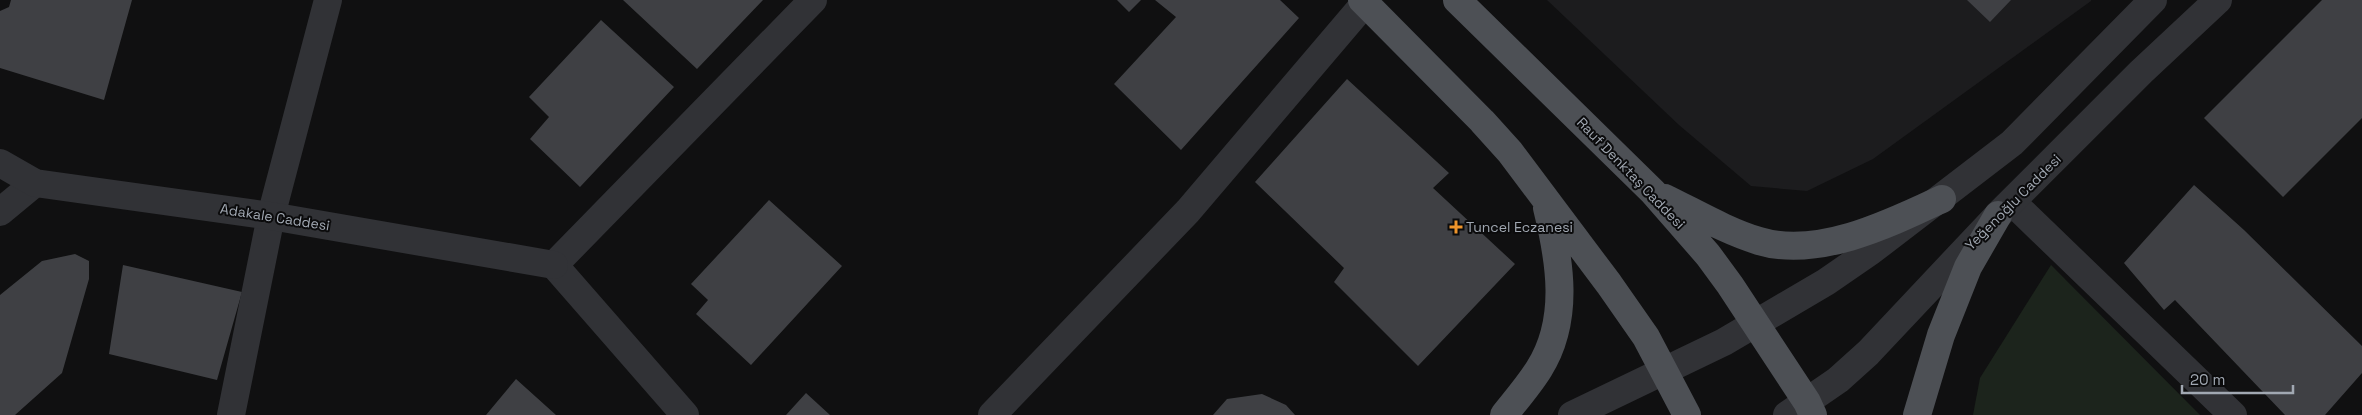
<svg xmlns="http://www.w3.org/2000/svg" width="2362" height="415" font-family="'Space Grotesk',sans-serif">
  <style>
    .built { fill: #1c1c1e }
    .green { fill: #1c241c }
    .building { fill: #3f4044 }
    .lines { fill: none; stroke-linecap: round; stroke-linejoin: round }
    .minor { stroke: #313236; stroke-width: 28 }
    .tertiary { stroke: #313236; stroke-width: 28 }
    .primary { stroke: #4d5055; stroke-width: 28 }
    .poi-dot { fill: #ee942b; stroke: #0b0b0c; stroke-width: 2 }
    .labels { text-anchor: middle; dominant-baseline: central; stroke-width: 4; stroke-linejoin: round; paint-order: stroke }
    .street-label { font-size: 14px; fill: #a1a8b2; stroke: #0b0b0c }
    .poi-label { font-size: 14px; fill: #a1a8b2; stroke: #0b0b0c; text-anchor: start }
  </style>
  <rect width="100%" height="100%" fill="#101011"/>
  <path class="built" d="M1547,0H2091V1L1873,159L1807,191L1751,186L1679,125Z"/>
  <path class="green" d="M2051,265L2200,415H1973L1980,378Z"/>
  <path class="building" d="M11,0H132L104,100L0,68V11L9,7Z
    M623,0H763L697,69Z
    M1117,0H1141L1129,12Z
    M1155,0H1280L1299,18L1181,150L1114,84L1176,17Z
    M1967,0H2011L1990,22Z
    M2322,0H2362V118L2283,197L2204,118Z
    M601,20L674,87L580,187L530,139L549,117L529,97Z
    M1347,79L1449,173L1433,188L1515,264L1418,366L1334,282L1344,268L1255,182Z
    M2194,185L2244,230L2362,346V373L2325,415H2285L2175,300L2164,310L2124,263Z
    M769,200L842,266L751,365L696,314L708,300L691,284Z
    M75,254L89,261V279L62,373L15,415H0V295L42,261Z
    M123,265L242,292L217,380L109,354Z
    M516,379L556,415H486Z
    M806,393L830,415H786Z
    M1262,394L1286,405L1295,415H1213L1227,399Z"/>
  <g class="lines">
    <path class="minor" d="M2012,202L2233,415
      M0,212L35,183
      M231,415L271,216L328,0
      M685,415L554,265L813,0
      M992,415L1188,211L1365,3"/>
    <path class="tertiary" d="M0,163L35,183L271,216L554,265
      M1572,415L1724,342L1826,282L1871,251L2012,143L2153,0
      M1787,415L1838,380L1868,353L1998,215L2141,72L2218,0"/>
    <path class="primary" d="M1362,0L1482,121L1510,152L1609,284L1646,337L1687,415
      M1457,0L1653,192L1708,255L1730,285L1807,402L1813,415
      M1665,198C1696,213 1726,231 1759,241C1818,259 1891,223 1942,199
      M1504,415C1516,400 1529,385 1539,369C1570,320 1560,261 1547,208
      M1917,415L1941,335L1968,267L1998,215"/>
  </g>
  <path class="poi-dot" d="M1453.5 219.5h5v5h5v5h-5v5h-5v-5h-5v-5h5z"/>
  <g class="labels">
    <g class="street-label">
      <text transform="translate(1631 173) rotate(46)">Rauf Denktaş Caddesi</text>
      <text transform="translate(2013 202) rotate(-45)">Yeğenoğlu Caddesi</text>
      <text transform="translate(275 217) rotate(9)">Adakale Caddesi</text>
    </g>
    <g class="poi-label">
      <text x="1466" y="227">Tuncel Eczanesi</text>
    </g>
  </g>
  <path d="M2182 385v8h111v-8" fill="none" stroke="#a1a8b2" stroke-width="2.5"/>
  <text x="2190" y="385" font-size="15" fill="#a1a8b2" stroke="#0b0b0c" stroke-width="4" paint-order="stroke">20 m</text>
</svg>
